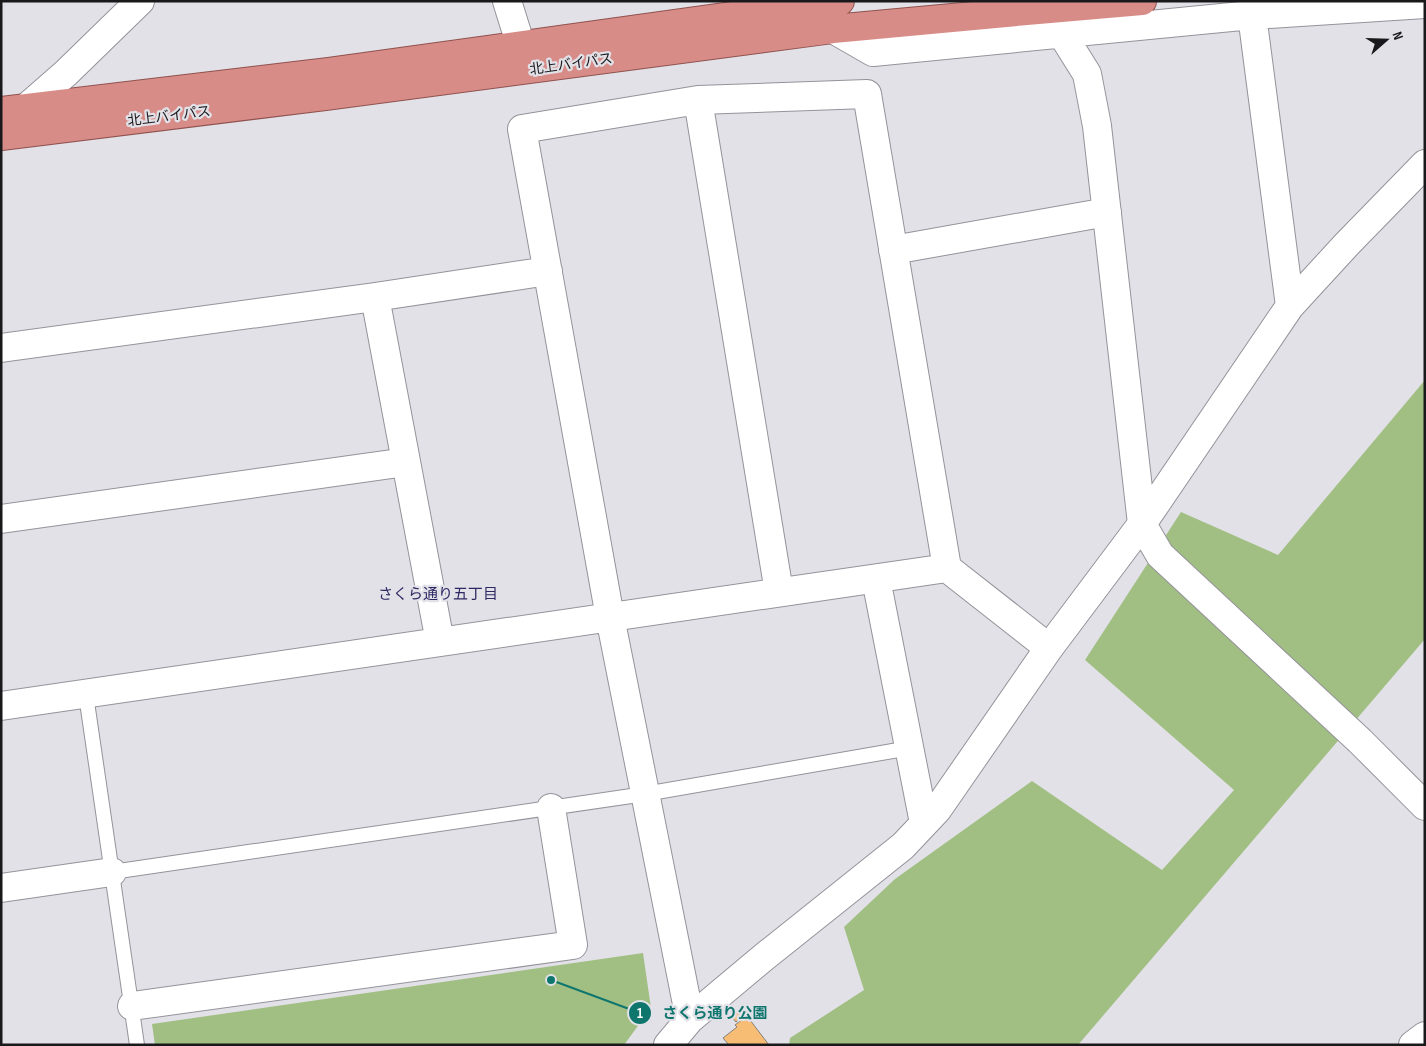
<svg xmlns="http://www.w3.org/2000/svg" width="1426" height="1046" font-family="'Sofia Sans Condensed','Noto Sans JP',sans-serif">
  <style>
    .green { fill: #a2bf83 }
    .building { fill: #f7bd75; stroke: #85807b }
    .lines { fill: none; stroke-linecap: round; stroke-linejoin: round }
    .service-casing { stroke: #94939a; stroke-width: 16 }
    .minor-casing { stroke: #94939a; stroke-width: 30 }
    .trunk-casing { stroke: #8f524e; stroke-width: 30 }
    .service { stroke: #fff; stroke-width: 14 }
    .minor { stroke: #fff; stroke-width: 28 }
    .trunk { stroke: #d88c88; stroke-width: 28 }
    .labels { text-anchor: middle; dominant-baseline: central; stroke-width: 4.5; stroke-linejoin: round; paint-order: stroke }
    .street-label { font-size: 14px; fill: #19191b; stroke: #e2e1e8 }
    .neighbourhood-label { font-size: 15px; fill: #2d2862; stroke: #e2e1e8 }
    .leader { fill: none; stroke: #0f766e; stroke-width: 2 }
    .callout-dot { fill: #0f766e; stroke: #e2e1e8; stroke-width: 2 }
    .mark-label { font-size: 15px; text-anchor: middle; font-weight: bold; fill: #fff }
    .callout-label { font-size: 15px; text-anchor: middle; font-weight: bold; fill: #0f766e; stroke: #e2e1e8; stroke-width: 4.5; stroke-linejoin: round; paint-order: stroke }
  </style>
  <rect width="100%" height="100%" fill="#e2e1e8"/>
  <path class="green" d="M1425,380V639L1078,1045H789L790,1038L864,990L844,927L895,879L1032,781L1162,870L1234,790L1085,660L1181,512L1278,555Z
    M643,953L651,1008L624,1045H155L152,1024Z"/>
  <path class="building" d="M740,1010L744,1015L736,1022L732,1017Z
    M747,1016L769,1045H729L723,1038L737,1027L735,1025Z"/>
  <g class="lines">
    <g class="service-casing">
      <path id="service" d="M86,695L137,1045
        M112,872L645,794L910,748"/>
    </g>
    <g class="minor-casing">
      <path id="minor" d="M507,1L521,46
        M1252,15L1290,306
        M833,29L873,52L1252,15L1425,4
        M1062,34L1087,74L1097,126L1142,524L1160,555L1360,741L1425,806
        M698,100L779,592
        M26,108L66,73L140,1
        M893,250L1107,212
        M1,348L375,297
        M1,519L406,462
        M876,579L924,823
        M440,642L375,297L548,271
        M1,706L947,568L1049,648
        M1,888L112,872
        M132,1006L573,945L551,808
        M690,1019L610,617L522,129L698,100L867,94L947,568
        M668,1045L690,1019L764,957L903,846L937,810L1049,648L1142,524L1290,306L1347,244L1425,164
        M1413,1045L1425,1036"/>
    </g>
    <g class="trunk-casing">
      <path id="trunk" d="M1,111L329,72L840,1
        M1,136L325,96L833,29L1038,10L1142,1"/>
    </g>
    <use href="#service" class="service"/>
    <use href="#minor" class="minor"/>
    <use href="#trunk" class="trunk"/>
  </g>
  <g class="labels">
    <g class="street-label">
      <text transform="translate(571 64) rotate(-8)">北上バイパス</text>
      <text transform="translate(169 116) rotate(-7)">北上バイパス</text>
    </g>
    <g class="neighbourhood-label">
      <text x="438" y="594">さくら通り五丁目</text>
    </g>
  </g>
  <path class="leader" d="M551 980L640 1013"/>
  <g class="callout-dot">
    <circle cx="551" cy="980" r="5"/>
    <circle cx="640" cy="1013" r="12"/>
  </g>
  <g class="mark-label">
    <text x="640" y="1018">1</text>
  </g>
  <g class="callout-label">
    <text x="715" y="1018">さくら通り公園</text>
  </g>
  <rect width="1426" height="1046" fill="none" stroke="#19191b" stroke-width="5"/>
  <g transform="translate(1386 40) rotate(70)" stroke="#e2e1e8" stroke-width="4" paint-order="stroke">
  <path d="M0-4L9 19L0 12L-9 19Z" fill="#19191b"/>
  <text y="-8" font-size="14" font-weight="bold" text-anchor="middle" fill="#19191b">N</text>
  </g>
</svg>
